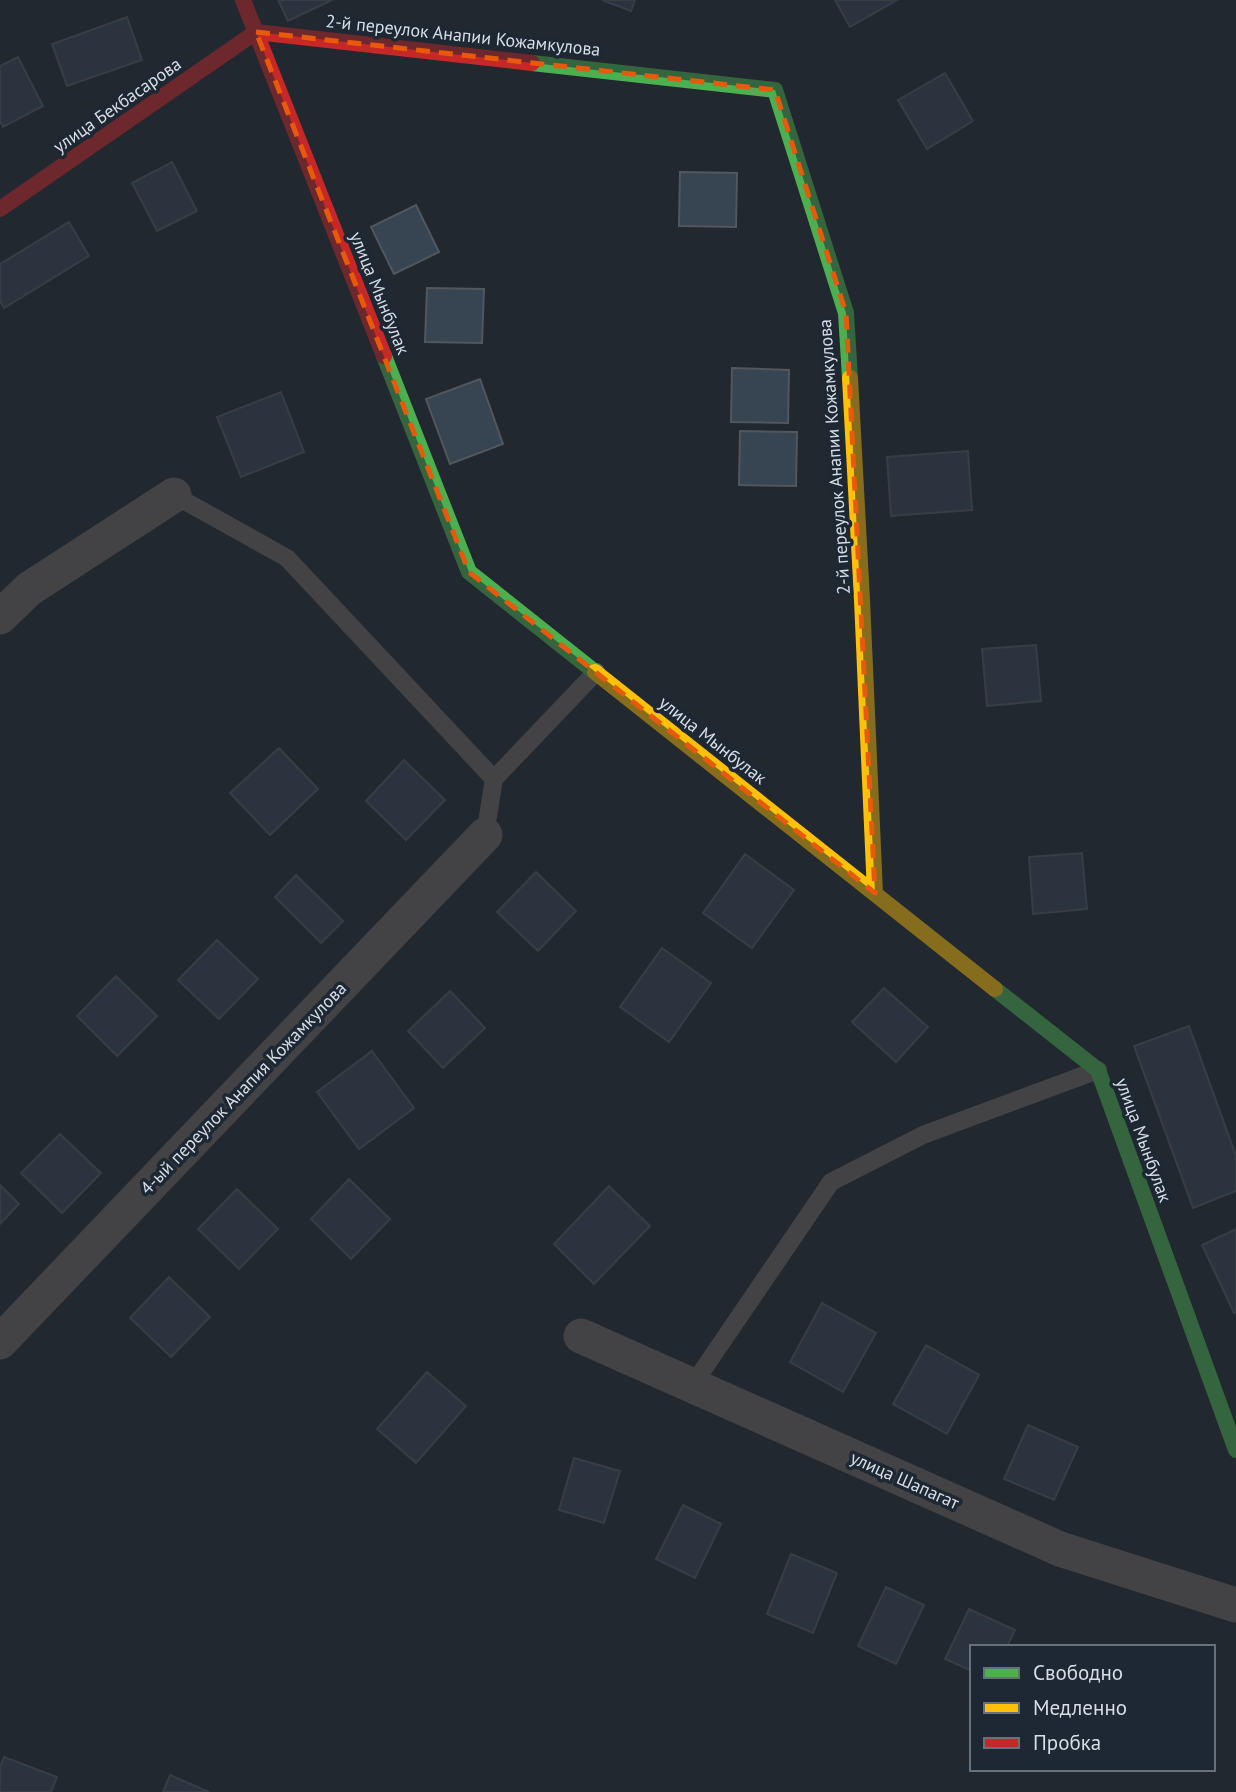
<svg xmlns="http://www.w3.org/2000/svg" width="1236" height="1792" font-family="'PT Sans',sans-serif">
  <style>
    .building { fill: #374451; stroke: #52575d; stroke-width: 2 }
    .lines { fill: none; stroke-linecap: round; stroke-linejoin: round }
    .lane { stroke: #6a6260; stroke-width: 18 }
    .street { stroke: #6a6260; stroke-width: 35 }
    .fast { stroke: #4caf50; stroke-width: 16 }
    .slow { stroke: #ffc107; stroke-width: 16 }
    .jam { stroke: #c62828; stroke-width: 16 }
    .marked { fill: none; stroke: #e8590c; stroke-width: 5; stroke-dasharray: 14 9; stroke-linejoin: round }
    .labels { text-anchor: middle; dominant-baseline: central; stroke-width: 7; stroke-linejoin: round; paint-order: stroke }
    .street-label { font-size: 18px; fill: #d7dee6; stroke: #1d2834 }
  </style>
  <rect width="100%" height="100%" fill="#22282f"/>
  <path class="building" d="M278,0H332L288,21Z
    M602,0H635L631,11Z
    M835,0H897L850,27Z
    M127,17L142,60L67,86L52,44Z
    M18,57L43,106L3,127L0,121V66Z
    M945,73L973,121L927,149L898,100Z
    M172,162L197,211L157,231L132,183Z
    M680,172L737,173L736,227L679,226Z
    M416,205L439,252L394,274L371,227Z
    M69,222L89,256L4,308L0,301V264Z
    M427,288L484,289L482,343L425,342Z
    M732,368L789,370L788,423L731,422Z
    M480,379L503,444L450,464L426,399Z
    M281,392L304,452L241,477L217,417Z
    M740,431L797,432L796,486L739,485Z
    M968,451L972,510L891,516L887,457Z
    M1036,645L1041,701L987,706L982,649Z
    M279,748L318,789L270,835L230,793Z
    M404,760L445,800L406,840L366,801Z
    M1082,853L1087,909L1033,914L1029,857Z
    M745,854L794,890L752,948L703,913Z
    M536,872L576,911L538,951L497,912Z
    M296,875L343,921L321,943L275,897Z
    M217,940L258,979L219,1019L178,980Z
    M662,948L711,983L669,1042L620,1007Z
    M116,976L157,1016L117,1056L77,1016Z
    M884,988L928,1027L896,1062L852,1022Z
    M450,991L485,1028L443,1068L408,1031Z
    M1189,1026L1236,1156V1191L1193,1208L1134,1046Z
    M372,1051L414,1108L359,1149L317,1092Z
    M60,1134L101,1173L62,1213L21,1173Z
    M349,1179L390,1219L351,1259L311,1219Z
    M0,1185L19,1204L0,1224Z
    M609,1186L650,1226L594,1284L554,1244Z
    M237,1189L278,1229L239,1269L198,1229Z
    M1236,1229V1312L1234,1313L1202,1245Z
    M169,1277L210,1317L171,1357L130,1318Z
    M822,1303L876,1333L843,1392L790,1362Z
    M926,1345L979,1375L947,1434L893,1404Z
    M427,1372L466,1406L416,1463L377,1429Z
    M1028,1425L1078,1447L1054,1500L1004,1479Z
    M574,1458L620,1471L604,1523L559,1510Z
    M683,1505L721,1524L695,1578L656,1559Z
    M791,1554L837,1573L813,1633L767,1614Z
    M886,1587L924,1605L896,1664L858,1646Z
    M969,1609L1015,1630L1007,1647H972V1671L945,1659Z
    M4,1757L57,1777L51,1792H0V1767Z
    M170,1775L209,1792H163Z"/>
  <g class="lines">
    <path class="lane" d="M174,495L287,558L494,779
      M485,835L494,779L596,672
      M692,1386L831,1182L923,1135L1098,1070"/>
    <path class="street" d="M0,617L29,589L174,495
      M581,1336L1060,1549L1236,1605
      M0,1342L485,835"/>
    <path class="fast" d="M532,63L775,90L846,313L850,378
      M384,356L469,572L595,672
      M995,989L1098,1070L1236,1450"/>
    <path class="slow" d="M850,378L862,600L875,893
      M595,672L995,989"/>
    <path class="jam" d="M243,0L384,356
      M0,209L256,32L532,63"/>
  </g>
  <path d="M0 0H1236V1792H0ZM256,32L775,90L846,313L875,893L469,572Z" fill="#22282f" fill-opacity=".55" fill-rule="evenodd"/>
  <path class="marked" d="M256,32L775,90L846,313L875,893L469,572Z"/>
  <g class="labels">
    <g class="street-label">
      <text transform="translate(463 35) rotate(6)">2-й переулок Анапии Кожамкулова</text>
      <text transform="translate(117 105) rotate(-35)">улица Бекбасарова</text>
      <text transform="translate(380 293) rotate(68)">улица Мынбулак</text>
      <text transform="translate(834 457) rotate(-94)">2-й переулок Анапии Кожамкулова</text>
      <text transform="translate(713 740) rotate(38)">улица Мынбулак</text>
      <text transform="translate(243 1088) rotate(-46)">4-ый переулок Анапия Кожамкулова</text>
      <text transform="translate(1144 1140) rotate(70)">улица Мынбулак</text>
      <text transform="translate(905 1480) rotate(24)">улица Шапагат</text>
    </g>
  </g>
  <rect x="970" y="1645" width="245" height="126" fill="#1d2834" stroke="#67717b" stroke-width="2"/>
  <rect x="984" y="1668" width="35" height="10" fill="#4caf50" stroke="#67717b" stroke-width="2"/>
  <text x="1033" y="1680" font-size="21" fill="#d7dee6">Свободно</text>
  <rect x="984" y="1703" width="35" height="10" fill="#ffc107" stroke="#67717b" stroke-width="2"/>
  <text x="1033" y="1715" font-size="21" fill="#d7dee6">Медленно</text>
  <rect x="984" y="1738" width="35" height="10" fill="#c62828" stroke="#67717b" stroke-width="2"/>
  <text x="1033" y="1750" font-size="21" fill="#d7dee6">Пробка</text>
</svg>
